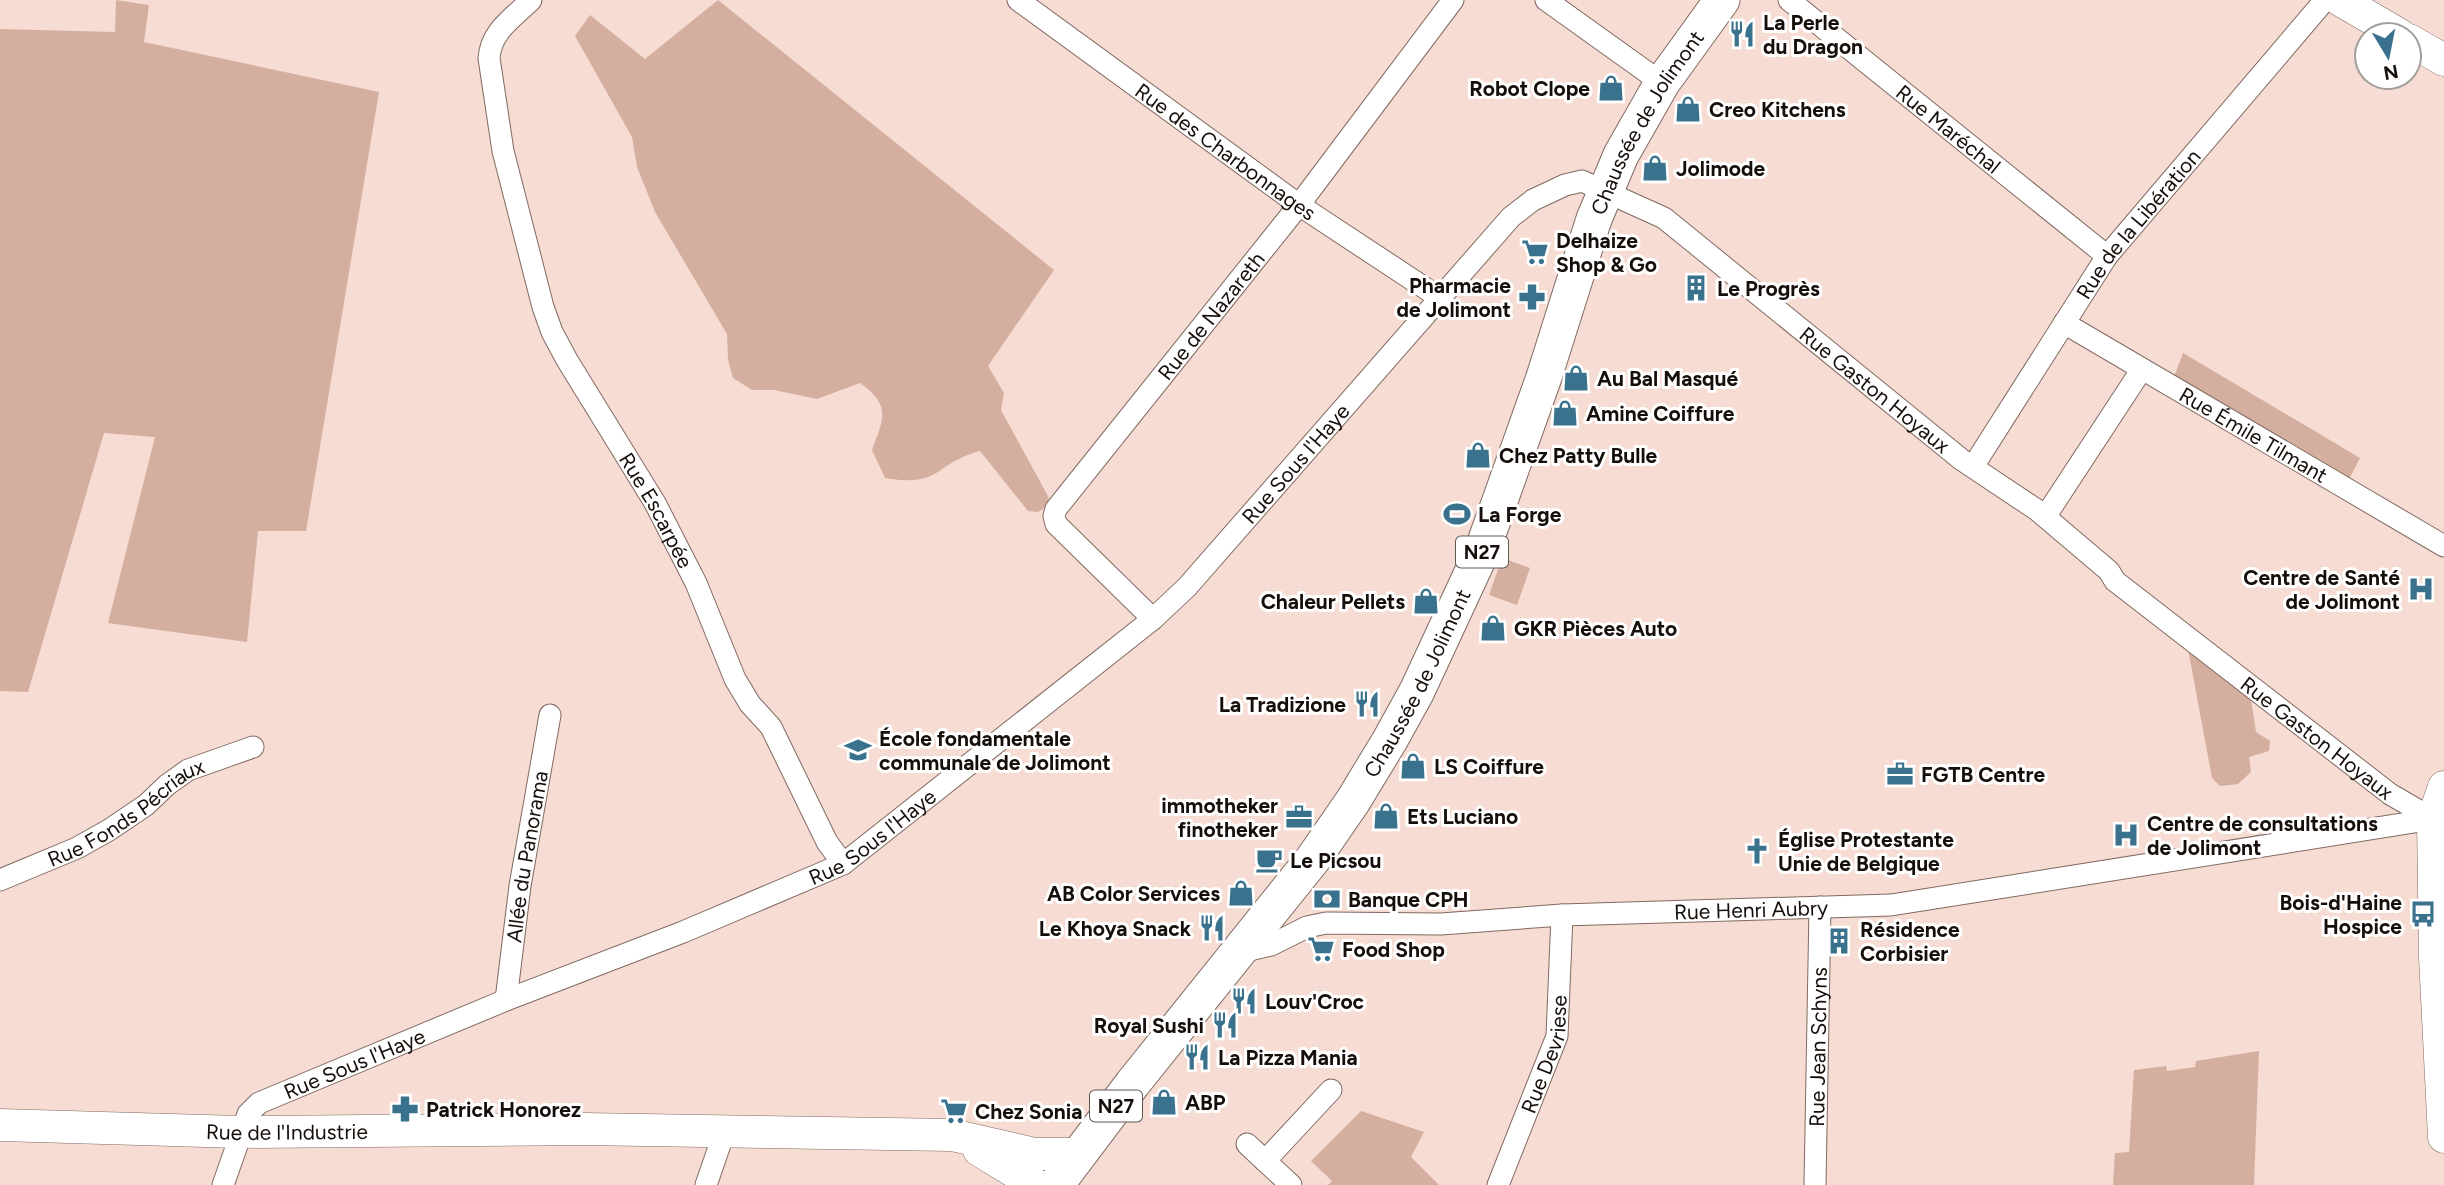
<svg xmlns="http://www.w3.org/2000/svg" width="2444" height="1185" font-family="Figtree,sans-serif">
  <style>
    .green { fill: #d4afa0 }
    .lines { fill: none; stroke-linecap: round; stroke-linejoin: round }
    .street-casing { stroke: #806a61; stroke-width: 23 }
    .secondary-casing { stroke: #806a61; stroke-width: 33 }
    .primary-casing { stroke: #806a61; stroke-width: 37 }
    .street { stroke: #fff; stroke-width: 21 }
    .secondary { stroke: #fff; stroke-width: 32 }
    .primary { stroke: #fff; stroke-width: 35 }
    .labels { text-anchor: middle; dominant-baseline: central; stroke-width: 6; stroke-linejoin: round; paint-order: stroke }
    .shield { fill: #fff; stroke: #5c5654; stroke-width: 2 }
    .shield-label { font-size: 19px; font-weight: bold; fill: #160e0a }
    .poi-label { font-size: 21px; font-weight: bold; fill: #160e0a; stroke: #fff; text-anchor: start }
    .street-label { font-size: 21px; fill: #160e0a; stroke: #fff }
  </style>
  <rect width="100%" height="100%" fill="#f6dcd2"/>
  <path class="green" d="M116,0L149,5L144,42L379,92L306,531H258L247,642L108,623L155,437L104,433L28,692L0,691V29L115,32Z
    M718,0L1054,270L988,366L1004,393L1001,410L1049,498L1046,507L1038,512L1028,511L980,451C934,463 942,488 885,478L872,450C884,418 891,405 860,383L817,399L774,390H752L733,378L728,360L727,334L655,212L637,167L632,137L575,36L590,15L645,59Z
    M2183,353L2360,458L2348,481L2174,377Z
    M1502,558L1530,568L1517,605L1489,595Z
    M2188,649L2250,693L2256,732L2270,741L2269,751L2249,757L2251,772L2238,784L2220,786L2212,778Z
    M2259,1051L2254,1185H2113L2115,1153L2129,1152L2134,1070L2166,1066L2167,1071L2195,1067L2196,1061Z
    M1361,1111L1424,1132L1411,1157L1439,1185H1328L1332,1181L1311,1161Z"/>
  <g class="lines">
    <g class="street-casing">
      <g id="street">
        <path id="s1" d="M531,0C513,18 491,31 489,58L503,151L543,307L552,332L567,360L655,503L696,583L735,679L750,704L771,727L827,842L843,864"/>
        <path id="s2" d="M1018,0L1299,205L1440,298"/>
        <path d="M1546,0L1662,83"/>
        <path id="s3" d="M1789,0L2107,256"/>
        <path id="s4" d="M2064,323L2444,546"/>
        <path id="s5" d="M1974,465L2107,256L2325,0"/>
        <path d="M2045,517L2142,369"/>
        <path id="s6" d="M1153,619L1056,524L1054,516L1056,509L1299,205L1453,0"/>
        <path id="s7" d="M0,880L77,848L109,830L146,805L167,785L188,770L253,747"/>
        <path id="s8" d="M1237,953L1271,945L1307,927L1326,923L1441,924L1562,915L1891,905L2433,819"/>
        <path id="s9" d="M506,1000L520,886L550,715"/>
        <path d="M1247,1144L1291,1185"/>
        <path d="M1265,1161L1331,1090"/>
        <path id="s10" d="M223,1185L248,1114L259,1103L506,1000L683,932L843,864L1153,619L1187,587L1511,217L1533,200L1565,185L1582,181L1664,218L1962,460L2037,510L2109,571L2115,581L2390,794L2433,819"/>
        <path d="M706,1185L725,1130"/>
        <path id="s11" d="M1498,1185L1557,1036L1562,915"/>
        <path id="s12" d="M1815,1185L1820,907"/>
      </g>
    </g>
    <g class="secondary-casing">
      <g id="secondary">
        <path d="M2340,0L2400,35"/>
        <path d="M2409,40L2444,60"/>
        <path d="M2444,787L2433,819L2435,957L2444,1137"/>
        <path id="s13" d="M0,1125L240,1132L584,1129L952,1135L1035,1154H1079"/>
        <path d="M979,1150L1036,1185"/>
      </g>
    </g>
    <g class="primary-casing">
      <g id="primary">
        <path id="s14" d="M1056,1185L1133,1083L1313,859L1353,801L1390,740L1417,691L1482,551L1544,377L1594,219L1621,155L1662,83L1722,0"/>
      </g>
    </g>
    <use href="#street" class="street"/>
    <use href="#secondary" class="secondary"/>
    <use href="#primary" class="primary"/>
  </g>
  <defs>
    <g id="restaurant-bare" transform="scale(2.1)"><path d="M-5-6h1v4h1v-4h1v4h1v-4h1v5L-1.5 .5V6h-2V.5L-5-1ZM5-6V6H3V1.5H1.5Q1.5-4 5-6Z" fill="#3a718c" stroke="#fff" stroke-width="2.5" paint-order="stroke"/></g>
    <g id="shop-bare" transform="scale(2.1)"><path d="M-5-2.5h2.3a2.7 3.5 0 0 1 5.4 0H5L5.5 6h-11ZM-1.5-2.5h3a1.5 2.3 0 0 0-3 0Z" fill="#3a718c" stroke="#fff" stroke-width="2.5" paint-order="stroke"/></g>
    <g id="supermarket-bare" transform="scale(2.1)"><path d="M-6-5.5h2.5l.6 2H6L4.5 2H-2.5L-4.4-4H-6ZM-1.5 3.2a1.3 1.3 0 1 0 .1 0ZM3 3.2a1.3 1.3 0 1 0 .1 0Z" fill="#3a718c" stroke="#fff" stroke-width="2.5" paint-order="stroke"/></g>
    <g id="building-bare" transform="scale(2.1)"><path d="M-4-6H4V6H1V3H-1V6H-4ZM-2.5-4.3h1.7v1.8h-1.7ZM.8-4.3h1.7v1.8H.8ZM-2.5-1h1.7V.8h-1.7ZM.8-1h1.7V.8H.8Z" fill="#3a718c" stroke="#fff" stroke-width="2.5" paint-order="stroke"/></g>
    <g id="pharmacy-bare" transform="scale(2.1)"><path d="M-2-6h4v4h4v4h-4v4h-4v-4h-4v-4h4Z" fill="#3a718c" stroke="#fff" stroke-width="2.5" paint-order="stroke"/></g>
    <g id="stadium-bare" transform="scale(2.1)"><path d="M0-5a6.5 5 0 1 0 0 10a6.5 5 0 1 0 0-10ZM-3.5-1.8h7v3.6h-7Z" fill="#3a718c" stroke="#fff" stroke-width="2.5" paint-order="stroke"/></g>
    <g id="hospital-bare" transform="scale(2.1)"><path d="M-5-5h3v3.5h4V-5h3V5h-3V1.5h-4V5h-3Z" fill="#3a718c" stroke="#fff" stroke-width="2.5" paint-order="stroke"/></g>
    <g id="school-bare" transform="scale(2.1)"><path d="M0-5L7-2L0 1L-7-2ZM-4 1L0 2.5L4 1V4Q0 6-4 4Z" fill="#3a718c" stroke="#fff" stroke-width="2.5" paint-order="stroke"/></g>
    <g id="office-bare" transform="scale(2.1)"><path d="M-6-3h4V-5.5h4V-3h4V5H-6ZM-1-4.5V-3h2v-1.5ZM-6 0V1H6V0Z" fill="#3a718c" stroke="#fff" stroke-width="2.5" paint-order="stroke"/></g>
    <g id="church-bare" transform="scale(2.1)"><path d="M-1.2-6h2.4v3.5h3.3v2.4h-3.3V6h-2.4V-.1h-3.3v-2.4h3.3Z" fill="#3a718c" stroke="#fff" stroke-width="2.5" paint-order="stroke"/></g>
    <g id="cafe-bare" transform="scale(2.1)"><path d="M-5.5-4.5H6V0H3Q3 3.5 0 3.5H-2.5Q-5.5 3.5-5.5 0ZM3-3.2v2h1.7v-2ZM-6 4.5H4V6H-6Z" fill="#3a718c" stroke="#fff" stroke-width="2.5" paint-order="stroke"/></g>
    <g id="bank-bare" transform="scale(2.1)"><path d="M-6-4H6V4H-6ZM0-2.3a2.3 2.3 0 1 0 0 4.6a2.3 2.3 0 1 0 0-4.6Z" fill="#3a718c" stroke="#fff" stroke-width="2.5" paint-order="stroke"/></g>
    <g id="bus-bare" transform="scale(2.1)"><path d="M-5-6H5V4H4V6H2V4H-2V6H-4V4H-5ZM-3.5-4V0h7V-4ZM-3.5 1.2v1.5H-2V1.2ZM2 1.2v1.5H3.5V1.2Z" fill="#3a718c" stroke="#fff" stroke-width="2.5" paint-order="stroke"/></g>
  </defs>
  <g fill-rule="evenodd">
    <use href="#restaurant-bare" x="1742" y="34"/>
    <use href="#shop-bare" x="1611" y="88"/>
    <use href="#shop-bare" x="1688" y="109"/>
    <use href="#shop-bare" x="1655" y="168"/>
    <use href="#supermarket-bare" x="1535" y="252"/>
    <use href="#building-bare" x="1696" y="288"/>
    <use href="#pharmacy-bare" x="1532" y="297"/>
    <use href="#shop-bare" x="1576" y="378"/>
    <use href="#shop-bare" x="1565" y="413"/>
    <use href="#shop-bare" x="1478" y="455"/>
    <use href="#stadium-bare" x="1457" y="514"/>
    <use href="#hospital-bare" x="2421" y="589"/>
    <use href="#shop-bare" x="1426" y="601"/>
    <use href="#shop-bare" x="1493" y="628"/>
    <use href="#restaurant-bare" x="1367" y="704"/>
    <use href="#school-bare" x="858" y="750"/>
    <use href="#shop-bare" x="1413" y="766"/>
    <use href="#office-bare" x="1900" y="774"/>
    <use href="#shop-bare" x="1386" y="816"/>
    <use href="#office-bare" x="1299" y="817"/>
    <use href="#hospital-bare" x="2126" y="835"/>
    <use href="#church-bare" x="1757" y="851"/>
    <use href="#cafe-bare" x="1269" y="860"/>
    <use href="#shop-bare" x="1241" y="893"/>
    <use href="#bank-bare" x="1327" y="899"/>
    <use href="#bus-bare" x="2423" y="914"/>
    <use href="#restaurant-bare" x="1212" y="928"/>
    <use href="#building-bare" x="1839" y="941"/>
    <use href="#supermarket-bare" x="1321" y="949"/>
    <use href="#restaurant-bare" x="1244" y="1001"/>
    <use href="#restaurant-bare" x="1225" y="1025"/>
    <use href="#restaurant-bare" x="1197" y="1057"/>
    <use href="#shop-bare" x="1164" y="1102"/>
    <use href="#pharmacy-bare" x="405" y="1109"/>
    <use href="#supermarket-bare" x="954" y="1111"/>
  </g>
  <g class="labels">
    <g class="shield">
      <rect x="1456" y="536.5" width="52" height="31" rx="5"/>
      <rect x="1090" y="1090.5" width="52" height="31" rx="5"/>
    </g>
    <g class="shield-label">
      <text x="1482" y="552">N27</text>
      <text x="1116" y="1106">N27</text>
    </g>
    <g class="poi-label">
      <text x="1763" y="22">La Perle<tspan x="1763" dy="24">du Dragon</tspan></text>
      <text x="1590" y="88" text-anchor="end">Robot Clope</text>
      <text x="1709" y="109">Creo Kitchens</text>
      <text x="1676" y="168">Jolimode</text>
      <text x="1556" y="240">Delhaize<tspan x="1556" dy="24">Shop &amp; Go</tspan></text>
      <text x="1511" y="285" text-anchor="end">Pharmacie<tspan x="1511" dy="24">de Jolimont</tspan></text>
      <text x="1717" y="288">Le Progrès</text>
      <text x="1597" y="378">Au Bal Masqué</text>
      <text x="1586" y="413">Amine Coiffure</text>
      <text x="1499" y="455">Chez Patty Bulle</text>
      <text x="1478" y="514">La Forge</text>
      <text x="2400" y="577" text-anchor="end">Centre de Santé<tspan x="2400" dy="24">de Jolimont</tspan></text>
      <text x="1405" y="601" text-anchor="end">Chaleur Pellets</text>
      <text x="1514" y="628">GKR Pièces Auto</text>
      <text x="1346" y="704" text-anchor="end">La Tradizione</text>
      <text x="879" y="738">École fondamentale<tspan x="879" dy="24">communale de Jolimont</tspan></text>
      <text x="1434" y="766">LS Coiffure</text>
      <text x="1921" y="774">FGTB Centre</text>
      <text x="1278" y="805" text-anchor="end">immotheker<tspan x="1278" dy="24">finotheker</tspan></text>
      <text x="1407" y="816">Ets Luciano</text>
      <text x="2147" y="823">Centre de consultations<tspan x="2147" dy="24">de Jolimont</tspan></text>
      <text x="1778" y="839">Église Protestante<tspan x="1778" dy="24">Unie de Belgique</tspan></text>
      <text x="1290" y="860">Le Picsou</text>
      <text x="1220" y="893" text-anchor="end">AB Color Services</text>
      <text x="1348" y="899">Banque CPH</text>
      <text x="2402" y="902" text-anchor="end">Bois-d'Haine<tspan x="2402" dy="24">Hospice</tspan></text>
      <text x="1191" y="928" text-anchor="end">Le Khoya Snack</text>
      <text x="1860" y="929">Résidence<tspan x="1860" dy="24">Corbisier</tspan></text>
      <text x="1342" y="949">Food Shop</text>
      <text x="1265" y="1001">Louv'Croc</text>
      <text x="1204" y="1025" text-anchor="end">Royal Sushi</text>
      <text x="1218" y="1057">La Pizza Mania</text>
      <text x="1185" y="1102">ABP</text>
      <text x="426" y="1109">Patrick Honorez</text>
      <text x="975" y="1111">Chez Sonia</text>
    </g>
    <g class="street-label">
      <text stroke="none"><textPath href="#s14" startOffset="1228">Chaussée de Jolimont</textPath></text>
      <text stroke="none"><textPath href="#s3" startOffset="205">Rue Maréchal</textPath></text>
      <text stroke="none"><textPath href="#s2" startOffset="257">Rue des Charbonnages</textPath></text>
      <text stroke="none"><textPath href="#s5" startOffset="292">Rue de la Libération</textPath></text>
      <text stroke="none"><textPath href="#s6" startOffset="399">Rue de Nazareth</textPath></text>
      <text stroke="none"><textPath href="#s10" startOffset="2098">Rue Gaston Hoyaux</textPath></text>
      <text stroke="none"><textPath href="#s4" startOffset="220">Rue Émile Tilmant</textPath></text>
      <text stroke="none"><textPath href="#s10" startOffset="1328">Rue Sous l'Haye</textPath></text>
      <text stroke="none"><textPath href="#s1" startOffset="562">Rue Escarpée</textPath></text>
      <text stroke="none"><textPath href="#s14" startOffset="620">Chaussée de Jolimont</textPath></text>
      <text stroke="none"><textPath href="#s10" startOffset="2662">Rue Gaston Hoyaux</textPath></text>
      <text stroke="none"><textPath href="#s7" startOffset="144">Rue Fonds Pécriaux</textPath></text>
      <text stroke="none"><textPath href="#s10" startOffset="761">Rue Sous l'Haye</textPath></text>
      <text stroke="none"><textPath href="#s9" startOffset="145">Allée du Panorama</textPath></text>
      <text stroke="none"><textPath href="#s8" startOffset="520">Rue Henri Aubry</textPath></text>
      <text stroke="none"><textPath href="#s12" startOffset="138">Rue Jean Schyns</textPath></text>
      <text stroke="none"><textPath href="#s11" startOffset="140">Rue Devriese</textPath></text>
      <text stroke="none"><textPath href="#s10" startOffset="194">Rue Sous l'Haye</textPath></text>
      <text stroke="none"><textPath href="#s13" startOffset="287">Rue de l'Industrie</textPath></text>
    </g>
  </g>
  <g transform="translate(2388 56) rotate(170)"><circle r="33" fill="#ffffff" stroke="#a29f9d" stroke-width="2"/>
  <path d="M0-5L12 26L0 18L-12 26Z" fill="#3a718c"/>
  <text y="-10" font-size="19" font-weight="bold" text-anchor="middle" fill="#160e0a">N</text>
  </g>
</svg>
